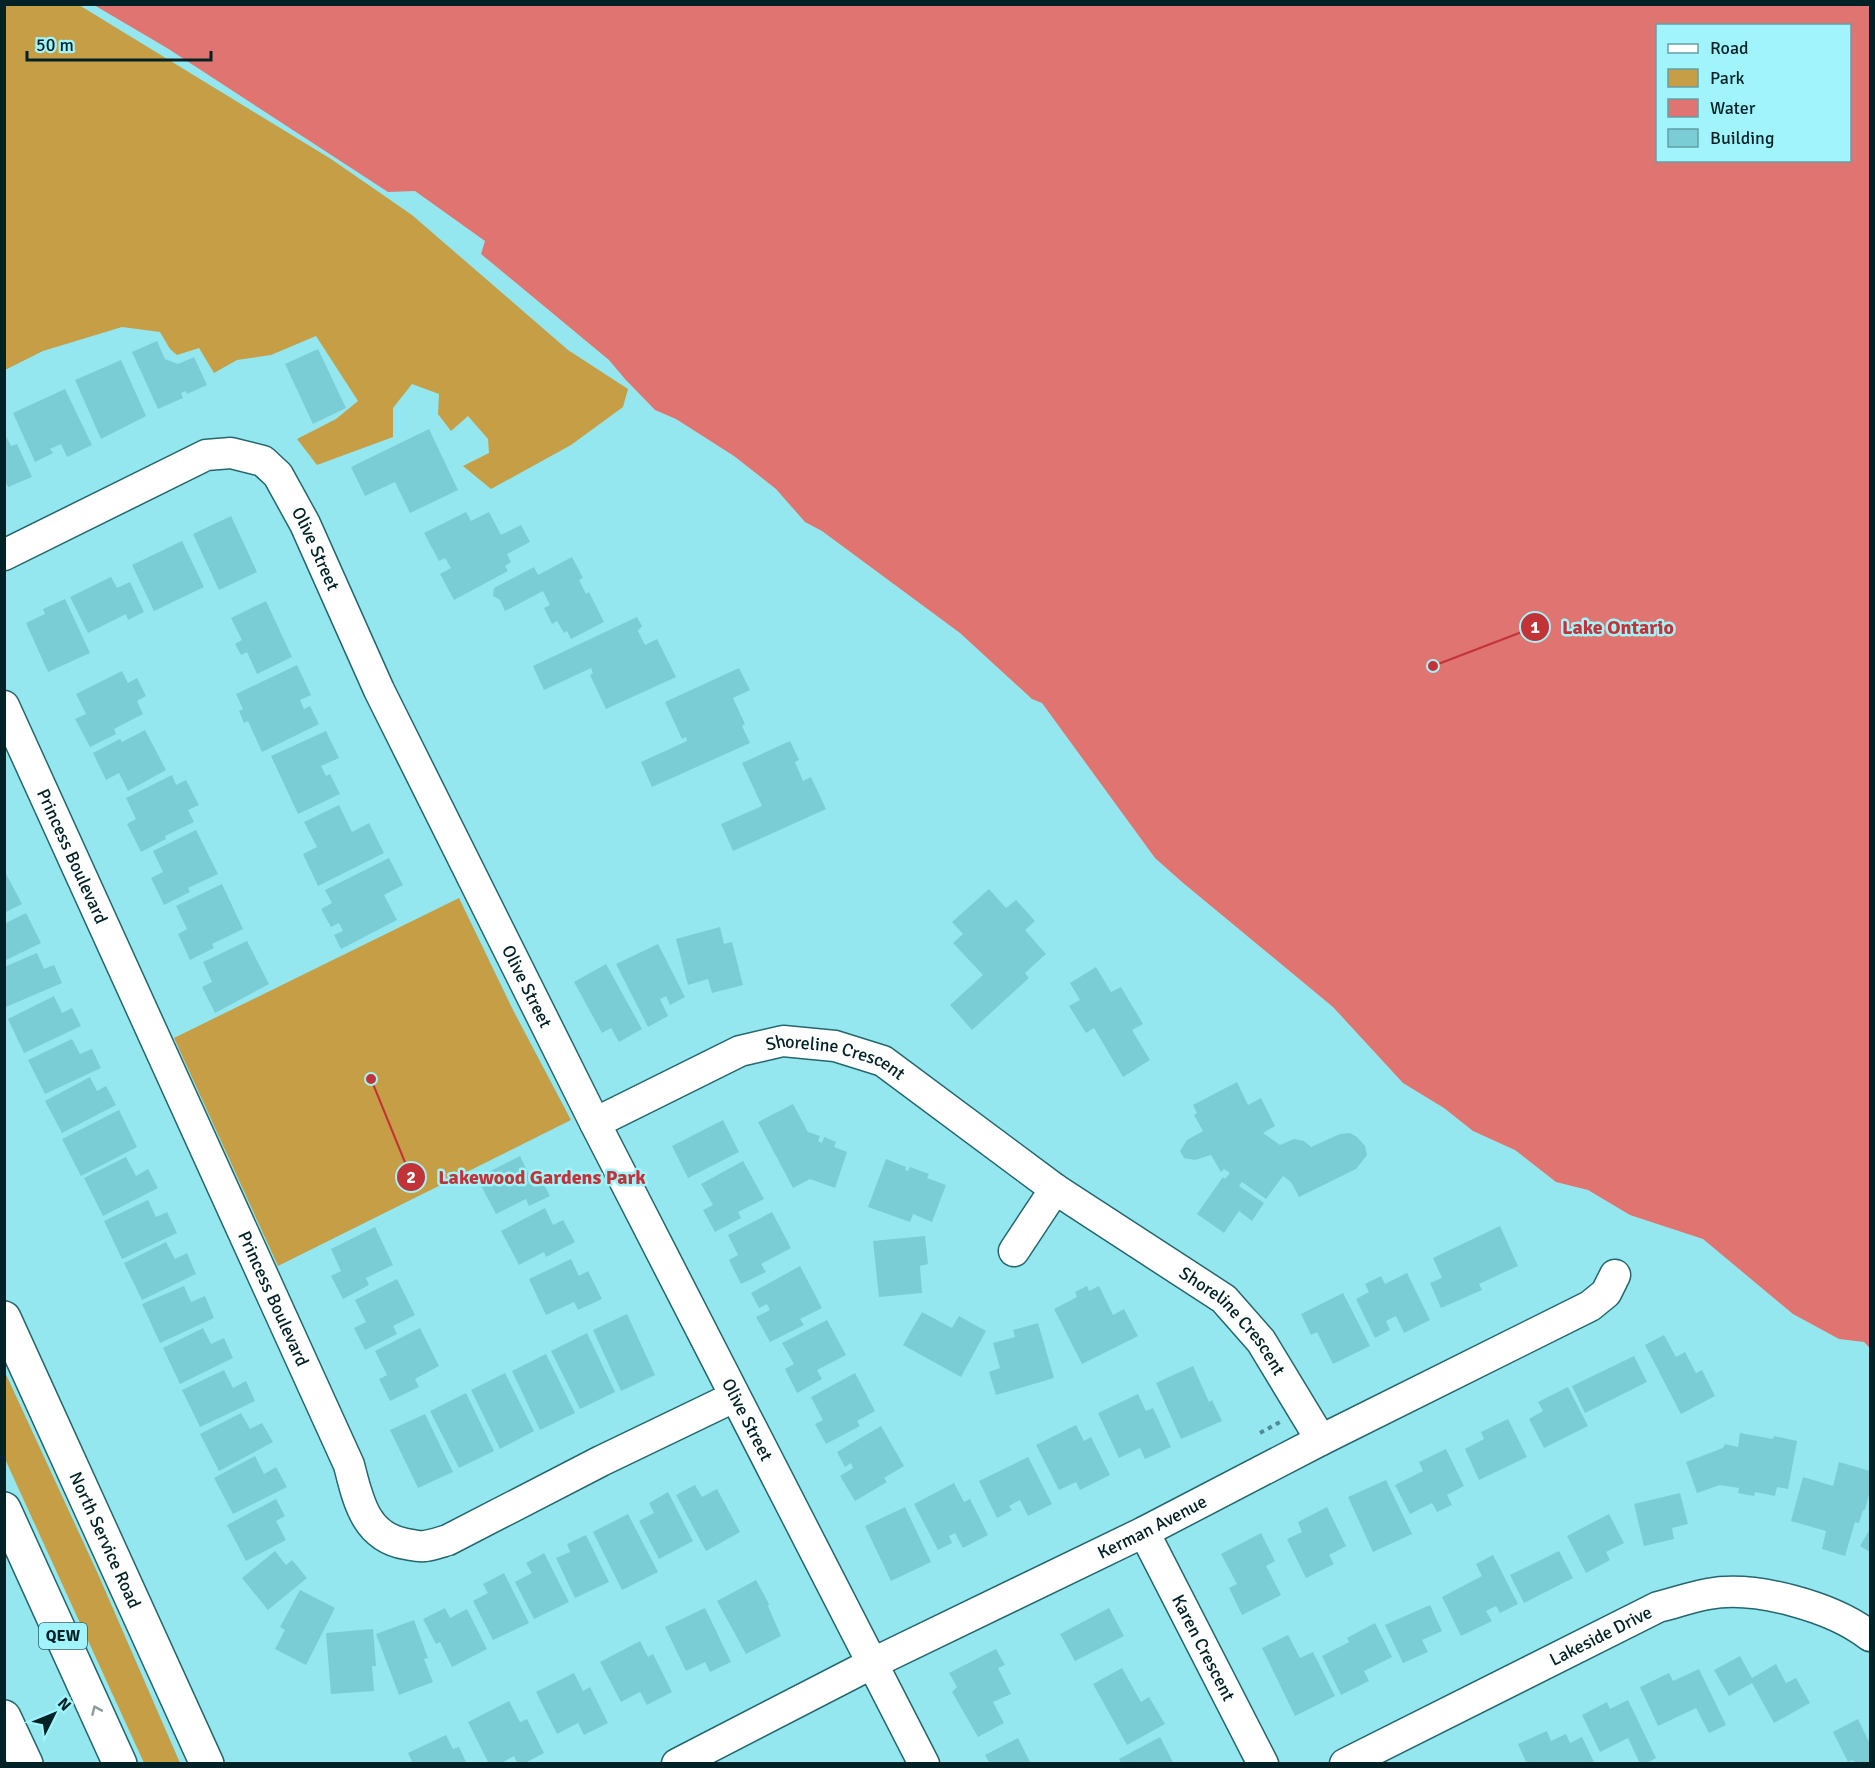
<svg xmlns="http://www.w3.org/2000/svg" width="1875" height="1768" font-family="Signika,sans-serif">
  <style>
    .green { fill: #c69e46 }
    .water { fill: #e07470; fill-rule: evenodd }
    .building { fill: #7acdd5 }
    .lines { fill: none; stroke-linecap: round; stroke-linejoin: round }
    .street-casing { stroke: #25666c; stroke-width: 33 }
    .secondary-casing { stroke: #25666c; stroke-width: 36 }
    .highway-casing { stroke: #25666c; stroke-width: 36 }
    .path { stroke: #508d93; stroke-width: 4; stroke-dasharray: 4.5 4.5; stroke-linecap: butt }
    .street { stroke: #fff; stroke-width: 30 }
    .secondary { stroke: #fff; stroke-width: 33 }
    .highway { stroke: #fff; stroke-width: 33 }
    .oneway { stroke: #8c9c9d }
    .labels { text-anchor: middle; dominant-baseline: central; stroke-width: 5; stroke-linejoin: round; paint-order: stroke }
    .shield { fill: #a1f4fc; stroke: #306166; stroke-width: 1.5 }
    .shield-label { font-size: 16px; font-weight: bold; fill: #002226 }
    .street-label { font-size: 18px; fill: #002226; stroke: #a1f4fc }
    .leader { fill: none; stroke: #c23338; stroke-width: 2 }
    .callout-dot { fill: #c23338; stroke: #a1f4fc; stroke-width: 2 }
    .mark-label { font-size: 18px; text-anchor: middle; font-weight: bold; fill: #fff }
    .callout-label { font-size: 20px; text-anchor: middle; font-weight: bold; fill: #c23338; stroke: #a1f4fc; stroke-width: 5; stroke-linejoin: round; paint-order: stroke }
  </style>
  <rect width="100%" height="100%" fill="#94e7ef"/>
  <path class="green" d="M79,5L331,159L412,215L568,350L628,389L623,407L571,445L491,489L463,466L489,453L488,439L468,416L451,431L438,414L439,394L412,384L393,408V437L317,465L297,439L336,419L358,401L316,336L271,355L237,360L214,373L199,348L177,355L170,349L160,332L122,327L43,351L5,370V5Z
    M459,898L513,1010L571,1120L278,1266L174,1038Z
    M4,1370L98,1574L180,1763H144L5,1459Z"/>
  <path class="water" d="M94,5H1870V1348L1864,1342L1839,1339L1793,1314L1703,1239L1630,1215L1588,1190L1556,1182L1515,1150L1473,1131L1444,1108L1403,1083L1333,1007L1182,882L1155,858L1042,703L1032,699L960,633L822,531L805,522L776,489L734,456L676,419L655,410L625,379L609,360L481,254L485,241L415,191L388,192L167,48ZM1658,26H1850V160H1658Z"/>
  <path class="building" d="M157,341L165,359L178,364L194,357L207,385L187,394L186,391L181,393L183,398L158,409L132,352Z
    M318,349L346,408L313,424L285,364Z
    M121,360L146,416L101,439L75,380Z
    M65,389L92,445L67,457L61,444L50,449L53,453L35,462L13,413Z
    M429,429L458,490L410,513L395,482L365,496L351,467Z
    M4,432L11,446L17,444L32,477L8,487L4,478Z
    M466,512L471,521L489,512L501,535L521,525L530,542L507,554L511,562L505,566L508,571L454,600L440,574L451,568L445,558L439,561L424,533Z
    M231,516L257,572L219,590L193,534Z
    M182,541L204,587L154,611L132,565Z
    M572,557L583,578L579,580L586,594L589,592L604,622L571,639L567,631L564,633L557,621L552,624L544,608L550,605L543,591L505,611L500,600L493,596L494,588L534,567L538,575Z
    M111,577L117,588L130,582L144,612L128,620L126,614L88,633L70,597Z
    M65,599L90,653L48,672L26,623L45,614L43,609Z
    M266,601L292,657L257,674L247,652L241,655L235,644L242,640L231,618Z
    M637,617L642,626L638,631L645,645L657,639L676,677L606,709L590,675L593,673L591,668L544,690L533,666Z
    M297,665L311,695L300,700L304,709L310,706L319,724L262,752L248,721L244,723L239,711L243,709L236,694Z
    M739,668L750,690L733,698L745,724L742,726L750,743L652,787L641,762L687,741L686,737L682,739L665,702Z
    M122,671L128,683L137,678L146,696L137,701L143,714L114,729L116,734L90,747L75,719L86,714L76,694Z
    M145,730L166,770L128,791L119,773L106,780L93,753L120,739L122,742Z
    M326,731L339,758L321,766L326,776L330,774L340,794L298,814L271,756Z
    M790,741L799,760L795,762L803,781L811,777L826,809L733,851L721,824L762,806L742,763Z
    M172,775L176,785L186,780L199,805L188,810L194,822L165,836L166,839L141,852L127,824L136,819L126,798Z
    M339,805L352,832L369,823L384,853L318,886L303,854L317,847L304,822Z
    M196,830L218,874L188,888L190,892L164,905L151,878L163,872L153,851Z
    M389,858L403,885L384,895L397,920L341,949L334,935L343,931L339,923L331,927L321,909L332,903L325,890Z
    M4,870L22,904L4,913Z
    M222,884L243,929L212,944L214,948L190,960L178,934L187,929L176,906Z
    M989,889L1006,908L1016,900L1035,921L1025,930L1046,954L1025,973L1029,978L972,1030L950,1005L983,975L953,943L963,934L952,922Z
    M26,913L41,943L4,961V924Z
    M720,927L724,944L732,942L743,985L712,993L708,979L688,985L676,939Z
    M247,941L269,984L215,1013L202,987L212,982L203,962Z
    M658,944L685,997L670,1005L666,996L660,999L668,1016L648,1027L616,964Z
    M37,953L44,969L54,965L62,983L6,1007L4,967Z
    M606,964L642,1029L619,1042L611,1028L602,1033L574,982Z
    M1096,967L1111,992L1121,987L1143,1024L1132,1030L1150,1060L1123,1077L1094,1028L1086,1033L1069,1006L1080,1000L1070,983Z
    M54,996L62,1013L72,1008L81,1026L24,1053L8,1019Z
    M72,1039L80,1054L92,1049L101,1068L45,1094L28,1060Z
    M90,1077L97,1091L106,1086L116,1105L62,1133L45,1101Z
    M1237,1082L1248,1105L1261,1098L1275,1126L1263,1133L1280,1145L1294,1139L1304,1141L1311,1147L1340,1134L1350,1133L1357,1137L1365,1146L1367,1155L1356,1169L1299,1197L1291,1182L1283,1176L1266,1199L1242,1182L1239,1186L1264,1203L1252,1221L1239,1211L1224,1233L1197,1214L1223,1177L1225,1179L1230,1173L1224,1169L1221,1172L1211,1155L1195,1160L1184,1158L1180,1151L1187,1140L1203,1131L1194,1115L1197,1113L1193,1105Z
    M793,1104L808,1132L820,1136L818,1141L822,1143L824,1137L836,1142L834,1147L847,1152L835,1188L810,1179L793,1188L758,1122Z
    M119,1110L137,1147L81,1176L62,1139Z
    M723,1120L739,1152L688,1178L672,1146Z
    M520,1156L530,1177L538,1173L550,1196L529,1206L526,1199L496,1214L477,1178Z
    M126,1157L136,1176L148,1169L158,1188L103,1216L84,1178Z
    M886,1159L906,1167L905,1170L908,1171L910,1167L929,1174L927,1178L946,1185L932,1222L913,1214L910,1222L868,1207Z
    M743,1161L764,1199L738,1212L741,1218L715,1232L703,1210L713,1205L701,1184Z
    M148,1200L156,1217L167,1212L177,1233L122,1259L104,1221Z
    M545,1208L553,1225L563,1220L575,1242L546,1257L544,1252L519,1265L501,1231Z
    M772,1212L791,1248L761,1264L766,1272L741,1284L729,1260L738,1255L728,1235Z
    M1500,1226L1518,1266L1479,1284L1482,1290L1441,1308L1430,1283L1442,1278L1433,1258Z
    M375,1227L393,1265L366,1278L369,1285L343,1299L331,1276L341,1271L331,1249Z
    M925,1236L928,1264L920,1266L922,1293L879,1297L873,1241Z
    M166,1242L175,1259L187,1253L196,1274L142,1300L124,1263Z
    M571,1259L579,1276L588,1271L602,1299L578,1310L574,1302L546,1315L529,1279Z
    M800,1266L822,1308L800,1319L804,1325L770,1342L756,1317L770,1310L767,1304L759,1308L751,1293Z
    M1407,1273L1430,1320L1404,1333L1396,1316L1386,1321L1390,1330L1375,1338L1356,1299L1369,1292L1365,1284L1381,1276L1385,1284Z
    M397,1279L415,1315L393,1326L397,1334L365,1350L354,1328L366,1322L355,1300Z
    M184,1286L191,1302L205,1296L214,1318L160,1343L142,1304Z
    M1087,1286L1089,1291L1099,1286L1113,1315L1124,1309L1138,1336L1082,1364L1054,1309L1077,1297L1075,1292Z
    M1343,1293L1370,1346L1333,1364L1317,1332L1311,1335L1301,1314Z
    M922,1312L952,1328L959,1316L986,1331L961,1377L903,1345Z
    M627,1314L655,1375L621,1391L593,1330Z
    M827,1320L846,1355L817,1370L822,1379L797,1393L785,1369L794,1364L782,1343Z
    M1038,1323L1054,1378L996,1395L989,1372L1000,1368L993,1343L1015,1337L1013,1330Z
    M203,1328L211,1344L224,1338L233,1358L180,1384L163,1348Z
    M420,1328L439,1366L415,1379L419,1387L390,1401L379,1379L387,1375L375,1351Z
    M587,1333L615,1392L580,1409L551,1351Z
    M1664,1335L1676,1357L1685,1352L1696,1373L1702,1370L1715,1396L1681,1414L1645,1345Z
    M546,1354L575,1413L540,1430L512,1371Z
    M1634,1356L1647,1382L1585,1413L1572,1386Z
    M1193,1366L1209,1402L1212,1400L1222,1421L1181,1439L1156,1383Z
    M224,1370L233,1388L246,1381L255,1401L200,1427L182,1390Z
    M505,1373L534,1431L500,1449L471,1390Z
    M855,1373L875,1411L857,1421L860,1426L826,1444L815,1424L823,1420L811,1397Z
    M1568,1387L1588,1426L1544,1448L1529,1419L1543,1411L1538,1402Z
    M466,1393L494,1451L459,1468L430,1411Z
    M1138,1394L1146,1411L1153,1408L1171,1447L1145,1459L1140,1448L1119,1458L1098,1413Z
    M241,1413L250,1429L262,1423L273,1442L219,1471L200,1434Z
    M425,1414L453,1472L418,1488L390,1430Z
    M1508,1419L1527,1457L1479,1480L1465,1449L1484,1439L1481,1432Z
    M1076,1425L1084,1441L1091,1437L1110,1475L1080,1490L1076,1482L1059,1490L1036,1445Z
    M881,1426L904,1466L884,1478L887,1482L855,1501L840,1476L853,1468L851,1463L845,1467L837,1452Z
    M1740,1433L1773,1439L1774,1436L1797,1441L1788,1489L1777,1487L1775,1496L1755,1492L1754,1496L1738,1493L1739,1488L1720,1485L1697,1493L1686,1462L1723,1448L1725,1444L1738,1447Z
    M1446,1449L1464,1486L1447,1495L1452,1505L1437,1512L1432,1503L1410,1514L1395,1485L1423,1471L1419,1462Z
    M255,1456L264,1474L276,1467L287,1487L233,1514L214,1478Z
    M1028,1457L1052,1504L1028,1516L1020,1500L1009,1506L1012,1510L997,1518L979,1481Z
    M1839,1462L1870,1471V1490L1865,1510H1863L1859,1523L1855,1522L1845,1556L1822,1549L1826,1531L1791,1521L1803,1477L1833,1486Z
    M1386,1480L1412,1534L1373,1552L1348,1497Z
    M954,1483L964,1502L970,1499L988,1535L963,1548L955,1533L949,1536L952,1543L938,1550L914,1504Z
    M695,1485L702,1497L717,1489L740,1532L706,1551L676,1495Z
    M668,1492L693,1541L659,1559L639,1521L654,1513L649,1503Z
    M1680,1493L1688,1524L1672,1528L1674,1539L1644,1546L1634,1504Z
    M276,1499L285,1516L276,1521L286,1540L246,1561L227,1525Z
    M905,1507L931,1562L891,1581L865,1526Z
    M1327,1507L1346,1546L1329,1555L1334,1564L1306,1578L1287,1539L1302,1532L1298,1522Z
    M628,1514L658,1572L622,1590L593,1532Z
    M1609,1514L1624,1543L1606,1552L1610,1560L1586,1573L1567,1536Z
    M1870,1529V1552L1860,1546Z
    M1261,1533L1275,1561L1266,1566L1281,1595L1242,1615L1229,1588L1237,1584L1221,1554Z
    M586,1535L609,1582L575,1598L556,1558L570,1552L567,1544Z
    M275,1551L286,1565L292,1560L307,1578L268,1610L242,1578Z
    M1559,1551L1573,1578L1524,1603L1510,1575Z
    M544,1553L569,1602L534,1619L515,1582L532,1573L526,1563Z
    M1493,1555L1518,1604L1500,1613L1496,1606L1486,1611L1492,1621L1461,1636L1442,1597L1482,1576L1476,1564Z
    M504,1573L529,1623L493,1640L473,1601L488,1593L483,1584Z
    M756,1580L769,1604L768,1606L781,1636L746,1654L717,1601Z
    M300,1590L335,1608L306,1665L275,1649L285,1630L280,1627Z
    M1430,1605L1442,1631L1422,1640L1428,1652L1403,1663L1385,1625Z
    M445,1608L450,1618L467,1609L487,1649L452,1667L440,1642L436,1644L423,1619Z
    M705,1608L731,1662L710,1672L705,1662L686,1671L665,1627Z
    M1109,1608L1124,1636L1075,1661L1060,1634Z
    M414,1620L428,1658L424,1659L433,1682L399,1695L376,1634Z
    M1375,1623L1392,1657L1364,1671L1369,1681L1341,1695L1322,1656L1349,1642L1347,1638Z
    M373,1629L376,1666H372L374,1691L331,1694L326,1633Z
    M1288,1635L1300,1658L1313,1652L1335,1696L1295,1716L1262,1648Z
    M640,1641L648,1657L653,1654L672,1692L647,1705L640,1692L621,1702L600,1662Z
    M996,1649L1005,1665L998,1668L1011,1694L993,1702L1004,1723L978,1737L952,1692L957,1687L949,1673Z
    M1740,1656L1752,1678L1776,1664L1786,1683L1796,1678L1810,1703L1774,1723L1752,1683L1729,1696L1714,1670Z
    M1122,1668L1141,1702L1149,1697L1165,1724L1127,1745L1093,1684Z
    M1699,1669L1726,1725L1709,1733L1696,1708L1658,1726L1640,1687L1669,1673L1673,1681Z
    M574,1673L583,1691L590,1687L608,1723L584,1735L578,1723L557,1734L536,1692Z
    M1628,1700L1656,1758L1645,1764H1640L1628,1738L1600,1752L1582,1715L1607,1702L1610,1709Z
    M509,1701L520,1722L527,1719L544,1753L523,1764H518L514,1756L499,1764H489L468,1722Z
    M1858,1719L1869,1742L1870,1741V1764H1855L1853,1760L1848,1762L1833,1732Z
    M1547,1731L1551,1741L1566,1734L1570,1743L1582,1737L1595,1764H1527L1518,1744Z
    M446,1735L453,1749L459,1747L467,1764H413L408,1753Z
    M1160,1737L1174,1764H1122L1119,1759Z
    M1018,1738L1031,1764H990L985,1755Z"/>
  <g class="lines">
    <g class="street-casing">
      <g id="street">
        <path id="s1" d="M4,555L206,455L231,453L263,461L278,475L305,524L379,690L595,1123L924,1764"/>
        <path id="s2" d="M4,706L349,1465C358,1500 365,1537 406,1544C412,1545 419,1547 425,1546C433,1545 441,1542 448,1540L601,1461L734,1397"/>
        <path id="s3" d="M595,1123L740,1051L783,1041L835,1046L883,1061L1055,1189L1224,1299L1261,1341L1321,1440"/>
        <path d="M1014,1251L1055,1189"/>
        <path id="s4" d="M1144,1532L1263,1764"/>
        <path id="s5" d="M677,1764L871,1664L1144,1532L1321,1440L1590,1306L1606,1293L1615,1275"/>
        <path id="s6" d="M1345,1764L1658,1607C1675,1603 1691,1597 1708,1594C1755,1585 1833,1607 1870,1636"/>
      </g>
    </g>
    <g class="secondary-casing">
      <g id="secondary">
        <path id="s7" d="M4,1318L207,1764"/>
      </g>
    </g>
    <g class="highway-casing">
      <path id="highway" d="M4,1509L120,1764
        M4,1717L26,1764"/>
    </g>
    <path class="path" d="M1260,1433L1280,1422"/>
    <use href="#street" class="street"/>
    <use href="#secondary" class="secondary"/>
    <use href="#highway" class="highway"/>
  </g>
  <defs><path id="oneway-chevron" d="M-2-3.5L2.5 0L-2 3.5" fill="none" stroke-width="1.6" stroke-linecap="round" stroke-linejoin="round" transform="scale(1.5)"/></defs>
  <use class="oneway" href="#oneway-chevron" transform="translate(96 1710) rotate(-114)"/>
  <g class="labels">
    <rect class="shield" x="39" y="1623" width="48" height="26" rx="4.5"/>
    <g class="shield-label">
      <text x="63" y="1636">QEW</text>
    </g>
    <g class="street-label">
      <text stroke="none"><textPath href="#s1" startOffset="387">Olive Street</textPath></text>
      <text stroke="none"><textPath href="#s2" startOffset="165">Princess Boulevard</textPath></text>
      <text stroke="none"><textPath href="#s1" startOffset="873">Olive Street</textPath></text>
      <text stroke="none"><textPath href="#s3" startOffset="261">Shoreline Crescent</textPath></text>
      <text stroke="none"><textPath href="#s2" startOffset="651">Princess Boulevard</textPath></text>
      <text stroke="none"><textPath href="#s3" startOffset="746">Shoreline Crescent</textPath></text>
      <text stroke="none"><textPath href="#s1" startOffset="1359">Olive Street</textPath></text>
      <text stroke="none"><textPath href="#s5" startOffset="531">Kerman Avenue</textPath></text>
      <text stroke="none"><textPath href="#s7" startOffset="244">North Service Road</textPath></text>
      <text stroke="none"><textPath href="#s6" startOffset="286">Lakeside Drive</textPath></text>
      <text stroke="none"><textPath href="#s4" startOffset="130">Karen Crescent</textPath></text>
    </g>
  </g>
  <path class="leader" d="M1433 666L1535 627M371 1079L411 1177"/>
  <g class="callout-dot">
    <circle cx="1433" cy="666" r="6"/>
    <circle cx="371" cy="1079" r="6"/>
    <circle cx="1535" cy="627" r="15"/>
    <circle cx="411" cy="1177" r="15"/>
  </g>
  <g class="mark-label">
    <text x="1535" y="633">1</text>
    <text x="411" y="1183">2</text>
  </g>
  <g class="callout-label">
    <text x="1618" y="634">Lake Ontario</text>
    <text x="542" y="1184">Lakewood Gardens Park</text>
  </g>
  <rect width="1875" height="1768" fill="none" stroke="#002226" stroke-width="12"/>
  <rect x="1656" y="24" width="195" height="138" fill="#a1f4fc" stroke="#61a0a6" stroke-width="1.5"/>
  <rect x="1668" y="44" width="30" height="9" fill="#ffffff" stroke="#61a0a6" stroke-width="1.5"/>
  <text x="1710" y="54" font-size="18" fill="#002226">Road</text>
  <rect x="1668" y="69" width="30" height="18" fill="#c69e46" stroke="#61a0a6" stroke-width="1.5"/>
  <text x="1710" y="84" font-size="18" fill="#002226">Park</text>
  <rect x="1668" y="99" width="30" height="18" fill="#e07470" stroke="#61a0a6" stroke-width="1.5"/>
  <text x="1710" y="114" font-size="18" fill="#002226">Water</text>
  <rect x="1668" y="129" width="30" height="18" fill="#7acdd5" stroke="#61a0a6" stroke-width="1.5"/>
  <text x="1710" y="144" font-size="18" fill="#002226">Building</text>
  <g transform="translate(54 1714) rotate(47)" stroke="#a1f4fc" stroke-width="4.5" paint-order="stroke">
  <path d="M0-4.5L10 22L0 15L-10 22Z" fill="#002226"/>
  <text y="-9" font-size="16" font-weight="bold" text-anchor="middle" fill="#002226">N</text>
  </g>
  <path d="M27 51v9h184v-9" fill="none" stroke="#002226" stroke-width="3"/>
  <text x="36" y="51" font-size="18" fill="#002226" stroke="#a1f4fc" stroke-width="4.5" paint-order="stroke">50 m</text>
</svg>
